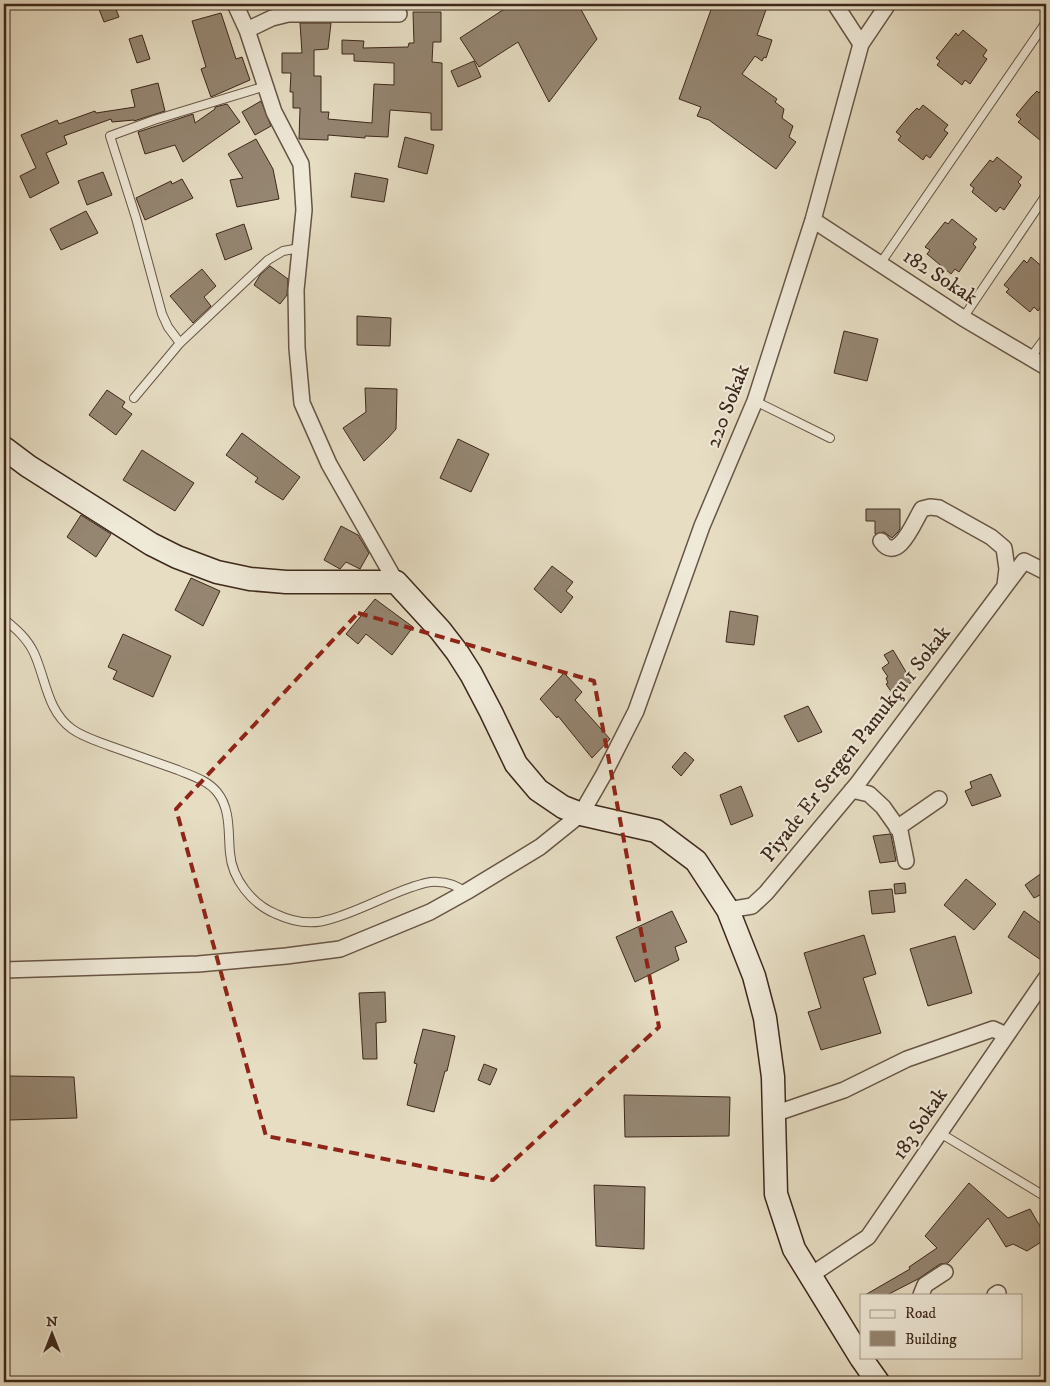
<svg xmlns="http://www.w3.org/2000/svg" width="1050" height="1386" font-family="'IM FELL DW Pica',serif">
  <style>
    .building { fill: #958672; stroke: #3d281b }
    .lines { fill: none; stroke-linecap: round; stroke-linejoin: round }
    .lane-casing { stroke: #675545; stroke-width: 10 }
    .street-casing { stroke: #675545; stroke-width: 18 }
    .secondary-casing { stroke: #3d281b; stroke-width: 25 }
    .lane { stroke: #efe9d8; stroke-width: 8 }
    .street { stroke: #efe9d8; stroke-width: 15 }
    .secondary { stroke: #efe9d8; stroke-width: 22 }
    .marked { fill: none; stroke: #8f2418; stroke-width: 4; stroke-dasharray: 10 6; stroke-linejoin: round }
    .labels { text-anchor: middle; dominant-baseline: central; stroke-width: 4.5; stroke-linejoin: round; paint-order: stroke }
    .street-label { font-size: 21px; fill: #3d281b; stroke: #efe9d8 }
  </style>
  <rect width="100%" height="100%" fill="#e6ddc3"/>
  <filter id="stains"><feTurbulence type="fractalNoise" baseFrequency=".004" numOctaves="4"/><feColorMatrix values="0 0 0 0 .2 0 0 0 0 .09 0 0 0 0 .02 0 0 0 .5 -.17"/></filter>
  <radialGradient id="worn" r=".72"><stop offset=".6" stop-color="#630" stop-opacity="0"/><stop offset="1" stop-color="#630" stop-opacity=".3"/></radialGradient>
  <path class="building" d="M97,4H114L119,17L104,22Z
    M512,4H578L597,39L549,102L518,42L479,67L460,38Z
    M713,4H768L757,35L772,40L766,58L764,57L762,61L755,56L742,74L777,99L775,102L784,109L782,118L793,126L789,137L796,142L776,169L709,120L697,116L701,107L679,99Z
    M413,12H441V42H433L432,62L442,63V130H431V113L390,110L388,137L365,136V138L328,135V140L299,139L300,108H293V92H290L291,73H282V53H302L300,23H331L328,49L314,50V76H321V112H329L328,119L372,123L374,84L394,85V63L354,61V54H342V40L364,41L363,48L408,47L409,43H414Z
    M221,13L236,59L242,57L250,80L211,97L201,69L206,67L192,21Z
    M963,30L987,50L983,56L987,59L970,84L965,80L962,85L937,65L940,61L936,58L956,33L958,36Z
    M142,35L150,59L137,63L129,39Z
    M474,61L481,77L458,87L451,71Z
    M158,83L165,111L134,121V120L112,122L111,119L64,136L67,144L46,153L59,183L30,198L20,176L36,168L21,135L57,120L59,124L95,111L96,113L135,107L131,90Z
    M1046,83V145L1018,122L1021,119L1016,115L1031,97L1037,91L1039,93Z
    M261,101L271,126L255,135L242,112Z
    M227,104L240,122L183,162L175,145L145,154L138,132L193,114L195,123L215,109V107Z
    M923,105L948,125L944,130L948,133L930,158L926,155L923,160L898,140L901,136L896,132L911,114L917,108L919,110Z
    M405,137L434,145L427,174L398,167Z
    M256,139L273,169L279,199L237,207L230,180L243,178L228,154Z
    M997,157L1022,177L1018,182L1021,185L1004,210L1000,207L996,212L972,192L974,188L970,185L990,160L993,162Z
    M103,172L112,195L87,205L78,181Z
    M355,173L388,179L384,202L351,197Z
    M182,179L193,198L145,220L136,198L171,181L172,184Z
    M86,211L98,233L61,250L50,229Z
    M952,219L977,239L973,244L976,247L959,272L955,269L951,274L927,254L930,250L925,247L945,222L948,224Z
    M244,224L252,249L225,260L216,234Z
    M1031,257L1046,270V299L1038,311L1034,307L1030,312L1006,292L1009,289L1004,285L1024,260L1027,263Z
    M270,266L288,279L287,295L280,304L254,285L260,275Z
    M202,269L216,286L204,297L211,306L193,323L170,296Z
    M357,316L391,318L390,346L357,345Z
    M844,331L878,339L867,381L834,373Z
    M365,388L397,389L396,429L388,438L364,461L343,428L366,412Z
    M107,390L125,402L122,407L132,414L116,435L89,415Z
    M242,433L300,477L283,500L255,482L258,478L226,455Z
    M458,439L489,454L471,492L440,478Z
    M142,450L194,483L175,511L123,480Z
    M866,509H900V529L898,532L892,538L884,532L875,534V521H866Z
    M81,515L111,534L96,557L67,537Z
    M341,526L358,535L369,553L360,569L346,562L340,569L324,560Z
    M552,566L573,582L566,591L573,597L561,613L534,589Z
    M191,578L220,591L203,626L175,610Z
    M375,599L413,627L392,655L366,634L358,644L346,634Z
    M730,611L758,616L754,645L726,642Z
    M123,634L171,656L153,697L113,679L117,671L108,667Z
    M893,650L912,682L892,693L886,684L888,683L886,678L888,677L882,668L889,663L884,655Z
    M564,673L582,692L575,700L610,739L592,758L558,716L557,718L540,699Z
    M808,706L822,732L798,742L784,716Z
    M685,752L694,760L681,776L672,767Z
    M991,774L1001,796L972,806L965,791L972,788L970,782Z
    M741,786L753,816L731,825L720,795Z
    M890,834L891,835L896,861L880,863L873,836Z
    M1046,870V892L1034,898L1025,885Z
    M966,879L996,904L974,930L944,905Z
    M905,883L906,893L895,894L894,884Z
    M892,889L895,912L872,914L869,891Z
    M672,911L687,942L675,947L679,960L635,982L616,937Z
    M1024,911L1046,927V952L1041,960L1008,937Z
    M864,935L876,974L863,978L881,1033L821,1050L808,1012L821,1008L804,953Z
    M955,936L972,993L928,1006L910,949Z
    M385,992L386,1022L376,1023L377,1059H363L359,993Z
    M423,1029L455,1036L447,1071H445L434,1112L407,1105L417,1064L414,1063Z
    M484,1064L497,1069L490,1085L478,1080Z
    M8,1076L74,1077L77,1118L9,1120Z
    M624,1095L730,1097L729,1136L625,1137Z
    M969,1183L1008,1218L1030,1209L1045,1235L1040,1239L1041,1242L1027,1251L1013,1244L1006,1247L988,1218L948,1263L940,1264L918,1279L887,1295H865L910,1269L909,1267L937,1248L925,1236Z
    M594,1185L645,1187L644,1249L596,1246Z"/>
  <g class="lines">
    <g class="lane-casing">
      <path id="lane" d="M287,4L288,14
        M880,264L1046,22
        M963,318L1046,195
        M180,343L168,327L162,314L136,218L110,136L154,120L266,86
        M1031,357L1046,337
        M134,398L180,343L268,260L283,251L300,248
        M755,401L830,438
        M4,619C16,629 27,638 34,653C46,679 47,711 72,729C83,737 97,741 110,746C133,754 155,762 178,770C192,776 207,780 217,792C231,809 228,833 230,853C232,879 252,904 276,914C293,922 313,925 331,919C359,911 385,896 412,887C421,884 429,881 438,882C448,882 457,886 466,892
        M940,1133L1046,1197"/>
    </g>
    <g class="street-casing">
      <path id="street" d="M235,4L247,30L274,112L301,164L304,210L296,290L297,348L302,403L329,464L396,582
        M835,4L861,44
        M247,30L272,18L288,14H399
        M813,220L963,318L1046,367
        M881,541C898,566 915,519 922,509L930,507L939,508L991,537L1004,548L1007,569L1005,585
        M852,790L869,794L883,807L900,831L906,861
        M897,828L939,799
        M728,910L752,906L766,893L858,783L1024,561L1046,572
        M4,970L198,964L286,956L340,949L430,912L466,892L540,847L581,814L604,774L636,711L702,526L755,401L813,220L861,44L888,4
        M774,1114L844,1090L907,1059L993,1029L1006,1035
        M811,1275L868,1237L1046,978
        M921,1295L925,1285L945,1272
        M995,1295L998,1293"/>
    </g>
    <g class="secondary-casing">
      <path id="secondary" d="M4,448L28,466L151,544L177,557L217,572L250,579L286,582H396L440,630L457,652L471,674L491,712L516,764L538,790L563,807L581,814L656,831L696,861L728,910L754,976L765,1018L773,1077L776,1194L794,1249L861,1358L878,1382"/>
    </g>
    <use href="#lane" class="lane"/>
    <use href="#street" class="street"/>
    <use href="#secondary" class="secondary"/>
  </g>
  <path class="marked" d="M358,613L594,681L659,1027L493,1180L266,1136L176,809Z"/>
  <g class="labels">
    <g class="street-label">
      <text transform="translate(940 277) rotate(33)">182 Sokak</text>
      <text transform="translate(728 406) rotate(-69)">220 Sokak</text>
      <text transform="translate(856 744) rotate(-52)">Piyade Er Sergen Pamukçu 1 Sokak</text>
      <text transform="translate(920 1124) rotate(-56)">183 Sokak</text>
    </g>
  </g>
  <rect width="1050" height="1386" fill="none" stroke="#e6ddc3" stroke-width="20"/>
  <rect x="5" y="5" width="1040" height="1376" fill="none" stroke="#3d281b" stroke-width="2.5"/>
  <rect x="10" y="10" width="1030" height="1366" fill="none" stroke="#3d281b"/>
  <rect x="860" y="1294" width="162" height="65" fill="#efe9d8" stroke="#a89c8c"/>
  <rect x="870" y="1310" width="25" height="8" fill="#efe9d8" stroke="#a89c8c"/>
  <text x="905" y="1318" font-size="15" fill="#3d281b">Road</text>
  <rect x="870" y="1331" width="25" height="15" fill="#958672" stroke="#a89c8c"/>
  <text x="905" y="1344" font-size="15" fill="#3d281b">Building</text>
  <g transform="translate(52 1334)" stroke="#efe9d8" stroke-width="4" paint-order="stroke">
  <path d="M0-4L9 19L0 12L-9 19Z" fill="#3d281b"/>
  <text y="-8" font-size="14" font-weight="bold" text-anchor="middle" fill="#3d281b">N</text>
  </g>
  <rect width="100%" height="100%" filter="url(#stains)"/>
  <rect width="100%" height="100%" fill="url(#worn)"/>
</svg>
